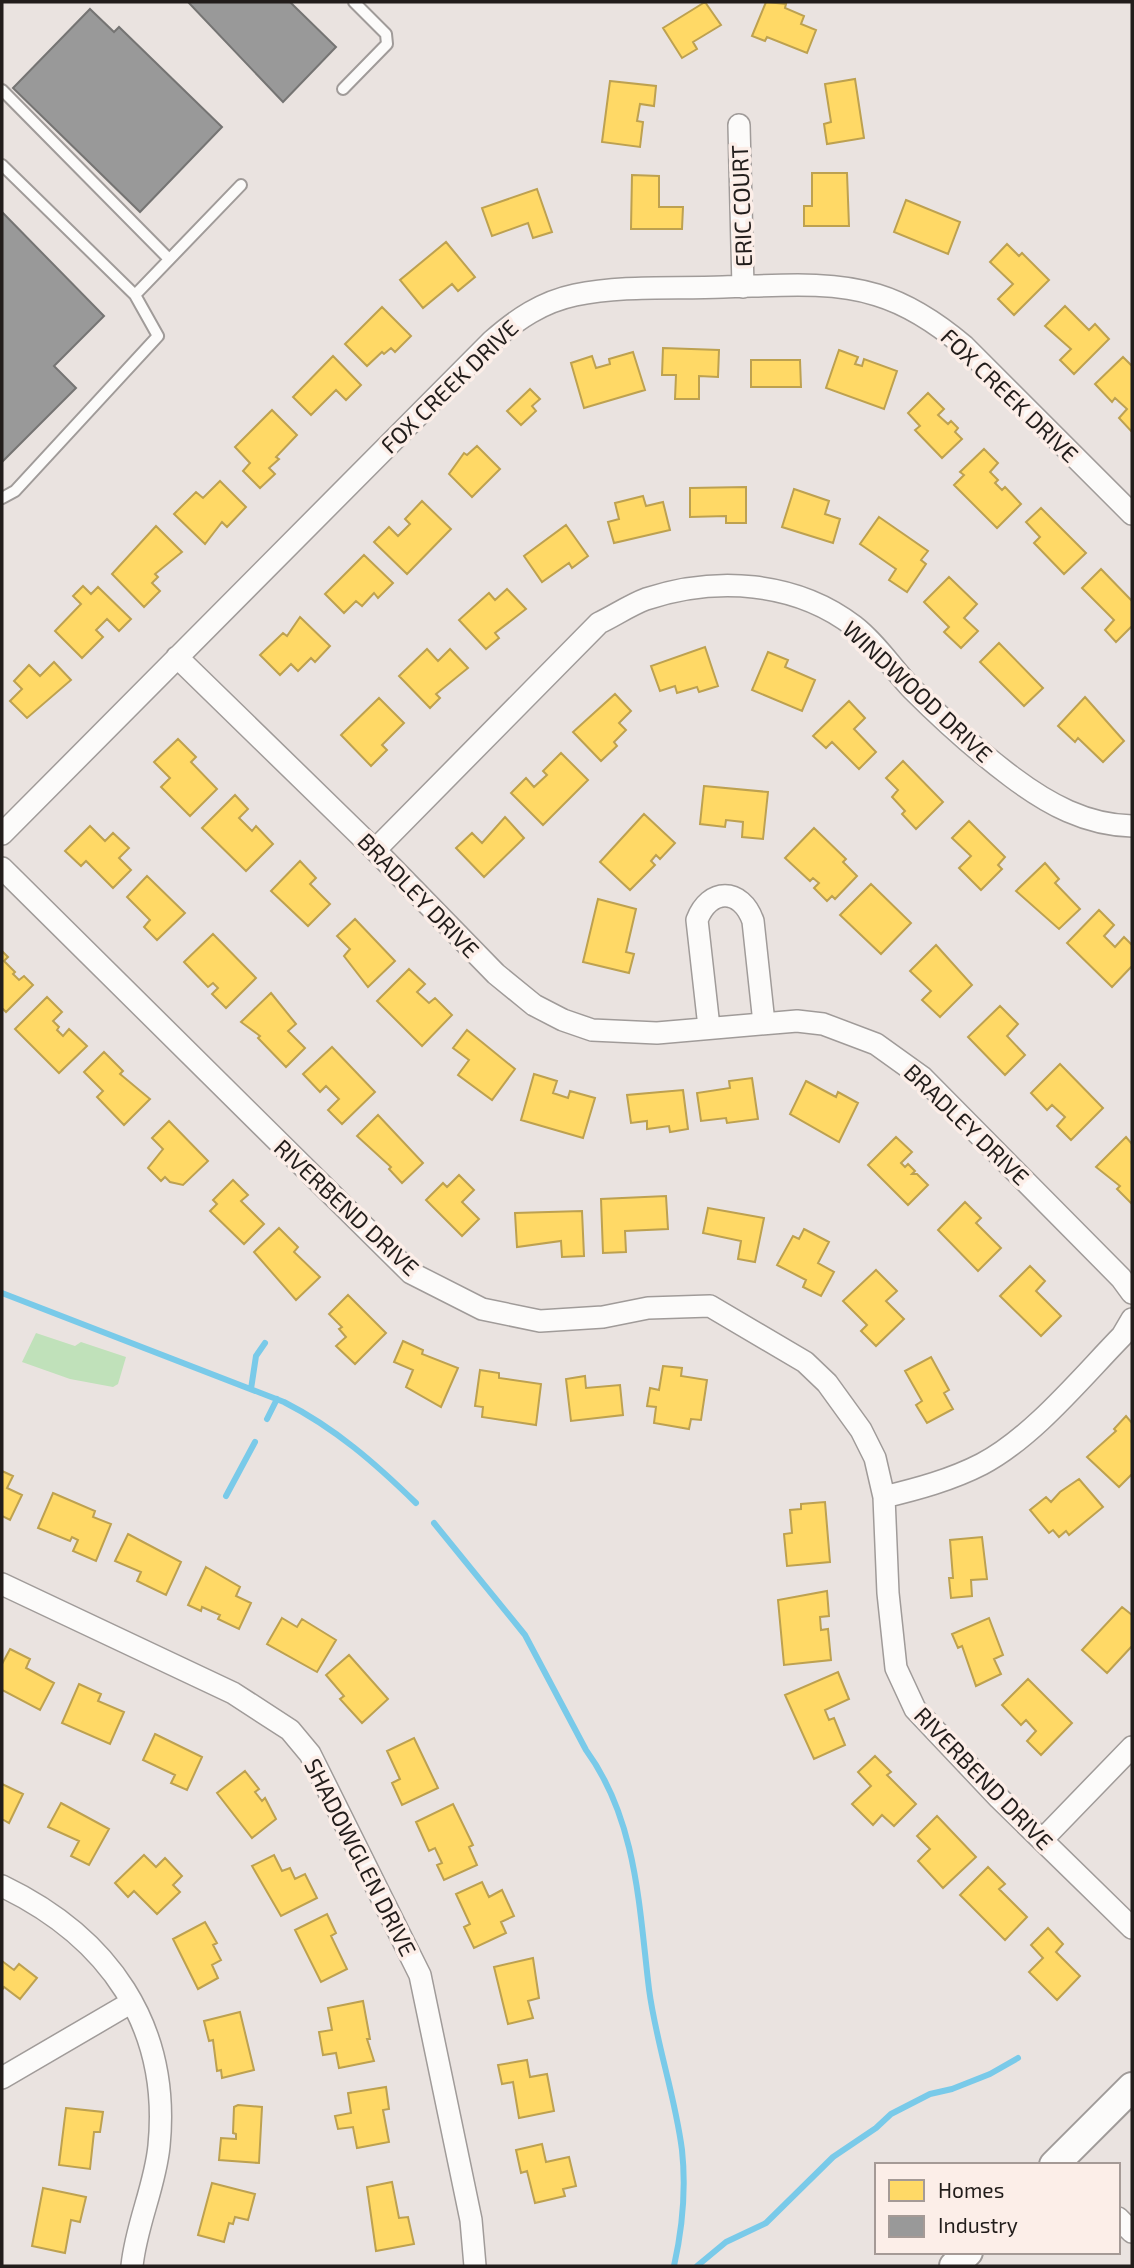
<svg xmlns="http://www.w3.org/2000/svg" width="1134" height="2268" font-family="'Exo 2',sans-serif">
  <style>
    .green { fill: #c0e1ba }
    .homes { fill: #ffd966; stroke: #bda150; stroke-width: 2 }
    .industry { fill: #999; stroke: #757473; stroke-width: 2 }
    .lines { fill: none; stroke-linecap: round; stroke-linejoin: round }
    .stream { stroke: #79cae9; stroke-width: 6 }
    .lane-casing { stroke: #a09b99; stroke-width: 14 }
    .street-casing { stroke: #a09b99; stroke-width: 24 }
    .secondary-casing { stroke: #a09b99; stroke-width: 32 }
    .lane { stroke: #fcfbfa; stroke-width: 10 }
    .street { stroke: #fcfbfa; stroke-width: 21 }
    .secondary { stroke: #fcfbfa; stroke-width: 28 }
    .labels { text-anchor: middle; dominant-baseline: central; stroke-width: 7; stroke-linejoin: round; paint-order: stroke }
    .street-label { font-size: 23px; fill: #221d1b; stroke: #fceee8 }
  </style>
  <rect width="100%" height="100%" fill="#eae3e0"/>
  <path class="green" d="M36,1333L75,1346L81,1342L126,1357L118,1384L113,1387L70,1379L22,1362Z"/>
  <path class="homes" d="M705,2L721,25L693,42L697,49L682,58L663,28Z
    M766,2L786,4L785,8L804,16L801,24L816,30L807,53L767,37L765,41L752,36Z
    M855,79L864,138L827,144L824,124L831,122L825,84Z
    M610,81L656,86L654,106L640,104L637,121L643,122L640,147L602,142Z
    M812,173H847L849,226H804V206H812Z
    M632,175L659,176V207H683L682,229H631Z
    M537,189L552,232L533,238L528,223L492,236L482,208Z
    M906,200L960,222L948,254L894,232Z
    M446,242L475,277L458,291L452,284L423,308L400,280Z
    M1007,244L1019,256L1022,253L1049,280L1014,315L998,299L1013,284L990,262Z
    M1065,306L1089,330L1095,324L1109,339L1074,374L1060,360L1071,349L1045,326Z
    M382,307L411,336L395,352L391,348L384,354L382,352L367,366L345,344Z
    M663,348L719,350L718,377L699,376V399H675L676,375H662Z
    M839,350L858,357L855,364L862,366L864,359L897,371L884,409L826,388Z
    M633,352L645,390L584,408L571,363L592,356L596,368L610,364L609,359Z
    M333,356L361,385L346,400L336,390L311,415L293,397Z
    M1123,357L1132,366V432L1119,418L1127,409L1115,398L1112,402L1095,384Z
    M751,360H800L801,387H751Z
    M530,389L540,399L532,406L536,411L521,425L507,411Z
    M928,393L944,409L938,415L948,424L951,421L958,428L955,432L962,439L942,458L915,430L920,426L908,413Z
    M272,410L297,435L276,457L279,459L269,468L275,474L260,488L243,471L250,463L235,447Z
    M477,446L500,469L472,497L449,474L464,453L467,455Z
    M984,449L998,463L990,472L998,480L995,483L1002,490L1005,487L1021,504L997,528L954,485L964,475L960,472Z
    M220,481L246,507L227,527L222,522L205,544L174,514L196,492L203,498Z
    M746,487V523H726V516L690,517V488Z
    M794,489L829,501L825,514L840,519L833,543L782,527Z
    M643,496L646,506L663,502L670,530L614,543L608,522L619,519L615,503Z
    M422,501L451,529L407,574L374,542L389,527L398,536L410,524L405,519Z
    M1041,508L1086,553L1064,574L1034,543L1040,537L1026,522Z
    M879,517L928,551L921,560L926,564L907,592L889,580L896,569L860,544Z
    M566,525L588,556L572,568L569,563L542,582L524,556Z
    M156,526L182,552L155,574L158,577L152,583L160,591L144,607L112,574Z
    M364,555L393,583L378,598L374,593L362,606L356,601L344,613L325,594Z
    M1101,569L1132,601V626L1116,642L1105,630L1114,620L1082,588Z
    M949,577L977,604L964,618L978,631L961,648L944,632L949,627L924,602Z
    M83,586L91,594L98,587L131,619L119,631L107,619L96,630L103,637L82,658L55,631L81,604L73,596Z
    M507,589L526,609L495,633L499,638L486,649L459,620L489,593L495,600Z
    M300,617L330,646L315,662L311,658L298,671L291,664L280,675L260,655L283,633L287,636Z
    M999,643L1043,688L1024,706L980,662Z
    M705,647L718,686L699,692L697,687L677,693L675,686L660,691L651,666Z
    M427,649L438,661L450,649L468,668L436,694L440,698L430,708L399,676Z
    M768,652L788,660L785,667L815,680L802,711L752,690Z
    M54,662L71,680L27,718L10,701L22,689L14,681L29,665L40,676Z
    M615,694L631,711L619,723L626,730L614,742L617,746L601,761L573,732Z
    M1085,697L1124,741L1103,762L1078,738L1075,742L1058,726Z
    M379,698L404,723L382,745L387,750L371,766L341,735Z
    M849,701L865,718L854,729L876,752L859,769L832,742L826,748L813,736Z
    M178,739L196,757L191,762L217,789L190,816L161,787L170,778L154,762Z
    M561,753L588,780L543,825L511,793L526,778L534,787L547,775L543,771Z
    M903,761L943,802L916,829L902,814L905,811L892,797L898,790L886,778Z
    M704,786L768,792L763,839L742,837L743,822L726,820L725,827L700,824Z
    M235,795L248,809L239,818L252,831L256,826L273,844L246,871L202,828Z
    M644,814L675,843L660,859L656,855L651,861L655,865L630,890L600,862Z
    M505,817L524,838L484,877L456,848L472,833L482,843Z
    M969,821L1005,857L998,865L1002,869L981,890L959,868L971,856L952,838Z
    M90,826L105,841L113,833L129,848L119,858L131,870L113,888L86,861L81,866L65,851Z
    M814,828L846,859L843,862L857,876L835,899L832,896L827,901L814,888L819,883L813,878L810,881L785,858Z
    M300,861L316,878L310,884L330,904L308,926L271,891Z
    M1045,863L1059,879L1055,883L1080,909L1059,929L1016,891Z
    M147,876L185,913L157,940L144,927L150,920L127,897Z
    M871,884L911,923L881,954L840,915Z
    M598,899L636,909L626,952L634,954L629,973L583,962Z
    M1099,910L1114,925L1104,936L1115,947L1124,937L1132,945V966L1112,987L1067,943Z
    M355,919L395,961L368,987L344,956L350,949L337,936Z
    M213,934L256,978L226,1008L212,994L218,988L213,983L208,987L184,962Z
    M936,945L972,985L940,1017L922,1000L931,991L910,971Z
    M2,951L8,957L4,961L15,972L13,974L19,980L24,976L33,985L6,1012L2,1008Z
    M409,969L425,984L417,992L429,1003L435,998L452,1015L422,1046L377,1001Z
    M271,993L296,1024L288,1031L305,1048L286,1067L258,1038L260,1036L241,1022Z
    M47,997L62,1012L53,1021L59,1027L57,1030L63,1036L69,1029L87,1046L59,1073L15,1029Z
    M1000,1006L1018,1024L1007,1036L1025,1055L1005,1075L968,1037Z
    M467,1030L515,1069L492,1100L458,1075L469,1060L453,1048Z
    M332,1047L375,1092L342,1124L328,1110L339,1099L326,1086L320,1092L303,1074Z
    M104,1052L123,1071L120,1074L150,1099L124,1125L97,1097L103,1091L84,1072Z
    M1060,1064L1103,1108L1071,1140L1057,1126L1065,1117L1052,1105L1047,1110L1031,1093Z
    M534,1074L557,1081L553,1093L568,1098L570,1091L595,1098L583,1138L521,1120Z
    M752,1078L758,1119L727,1123L726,1118L701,1121L697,1093L730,1088L729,1081Z
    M806,1081L836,1097L838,1092L858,1103L839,1142L790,1114Z
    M683,1090L688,1129L670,1132L669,1126L647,1129V1121L631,1123L627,1095Z
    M378,1115L423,1163L402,1183L389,1169L391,1167L357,1136Z
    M169,1121L208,1161L183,1185L170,1182L165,1177L161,1181L148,1168L163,1149L152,1138Z
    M896,1137L912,1152L901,1163L905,1167L908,1164L915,1171L912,1174H917L928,1185L908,1205L868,1165Z
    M1126,1137L1132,1144V1204L1117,1189L1120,1186L1096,1167Z
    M459,1175L474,1190L462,1202L479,1219L462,1236L426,1200L443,1183L447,1187Z
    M233,1180L248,1195L241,1201L264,1224L244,1244L210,1211L217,1204L213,1200Z
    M666,1196L668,1229L625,1231L626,1252L603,1253L601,1199Z
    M965,1202L981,1218L976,1223L1001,1248L978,1271L938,1230Z
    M708,1208L764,1218L755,1262L738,1259L741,1241L703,1233Z
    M582,1211L584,1256L562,1257L561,1241L517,1247L515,1213Z
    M279,1228L298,1247L294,1252L320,1277L296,1300L254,1252Z
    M804,1229L829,1242L818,1263L834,1272L821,1296L803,1287L806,1280L777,1265L793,1236L799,1239Z
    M1030,1266L1045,1281L1036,1291L1061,1316L1041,1336L1000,1296Z
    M876,1270L897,1291L886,1301L904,1319L876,1346L861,1331L867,1325L843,1301Z
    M348,1295L386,1333L355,1364L336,1346L346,1337L339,1329L342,1327L329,1314Z
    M403,1341L423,1350L422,1354L458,1368L441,1407L406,1387L413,1370L394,1362Z
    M931,1357L949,1390L944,1393L953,1409L927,1423L916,1405L922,1401L905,1371Z
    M663,1366L682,1368L681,1376L707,1380L701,1420L691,1419L689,1429L654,1423L656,1407L647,1406L650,1388L659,1390Z
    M480,1370L499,1373V1378L541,1384L536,1425L482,1417L483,1407L475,1406Z
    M585,1376L586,1388L620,1385L623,1415L571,1421L566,1379Z
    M1126,1416L1132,1423V1474L1119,1487L1087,1457L1116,1431L1114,1429Z
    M2,1471L13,1476L7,1488L22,1495L10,1520L2,1516Z
    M1079,1479L1103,1507L1069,1535L1066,1531L1059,1537L1053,1530L1049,1533L1030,1510L1046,1497L1051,1502L1060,1492Z
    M53,1493L95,1511L93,1517L111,1524L96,1561L73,1551L78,1540L72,1537L70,1541L38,1528Z
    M825,1502L830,1562L787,1566L784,1534L792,1533L790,1510L801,1509V1504Z
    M128,1534L181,1562L166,1595L137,1581L141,1572L115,1561Z
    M982,1537L987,1579L971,1580L972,1596L951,1598L949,1578H953L950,1540Z
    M206,1567L240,1587L236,1596L251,1603L239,1629L218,1619L220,1615L202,1607L201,1611L188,1605Z
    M827,1591L829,1616L820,1617L821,1630L828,1629L831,1660L784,1665L778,1600Z
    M1122,1607L1132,1615V1646L1107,1673L1082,1650Z
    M282,1618L297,1627L302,1619L336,1640L317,1672L267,1644Z
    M989,1618L1003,1655L994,1659L1001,1674L976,1686L962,1646L958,1648L952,1634Z
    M10,1649L30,1659L26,1668L54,1683L40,1710L2,1690V1664Z
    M349,1655L388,1699L362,1723L340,1699L344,1696L326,1675Z
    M838,1672L849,1699L825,1710L829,1720L834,1718L845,1745L814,1759L785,1695Z
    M1028,1679L1072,1723L1041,1755L1027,1741L1036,1731L1026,1720L1021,1725L1002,1705Z
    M79,1684L101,1694L98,1701L124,1712L110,1744L62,1723Z
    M155,1734L202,1757L187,1790L171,1783L175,1775L143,1760Z
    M414,1738L438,1788L402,1805L392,1783L400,1779L387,1751Z
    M875,1756L891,1772L887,1775L916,1804L894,1826L882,1815L873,1825L852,1804L871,1786L858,1772Z
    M245,1771L259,1789L255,1792L262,1801L265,1798L276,1819L252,1838L217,1793Z
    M2,1784L23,1794L9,1823L2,1819Z
    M61,1803L109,1829L89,1865L71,1856L79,1841L48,1827Z
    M453,1804L473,1845L469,1847L477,1865L444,1880L437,1865L442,1863L435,1848L429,1851L416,1822Z
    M937,1816L976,1857L943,1888L918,1861L930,1849L917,1836Z
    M144,1855L156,1867L165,1858L182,1876L173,1885L180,1892L157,1914L134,1891L128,1897L115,1883Z
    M274,1855L282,1871L290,1868L295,1879L305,1874L317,1898L281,1916L252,1866Z
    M988,1867L1005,1884L999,1889L1027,1917L1005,1940L960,1895Z
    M482,1882L489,1897L502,1890L514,1916L501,1922L506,1933L474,1948L464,1927L470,1924L456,1894Z
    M327,1914L336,1933L331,1936L347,1969L321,1982L295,1930Z
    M205,1922L217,1943L213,1945L221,1960L212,1965L218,1978L198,1989L173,1939Z
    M1048,1928L1063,1944L1056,1952L1080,1976L1057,2000L1029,1972L1043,1958L1031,1945Z
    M533,1958L539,1998L528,2001L533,2018L508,2024L494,1967Z
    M2,1961L14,1970L19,1964L37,1978L20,1999L4,1987L2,1990Z
    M363,2001L370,2039H367L374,2061L339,2068L336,2053L323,2055L319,2032L332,2030L328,2008Z
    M240,2012L254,2070L222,2078L221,2070L217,2071L213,2040L209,2041L204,2021Z
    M527,2060L530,2077L547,2074L554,2111L519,2118L513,2082L502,2084L498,2065Z
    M386,2087L389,2109L383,2110L389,2142L357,2148L353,2127L338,2129L335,2116L351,2113L348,2093Z
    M238,2105L262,2107L259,2163L219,2160L221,2138L236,2139V2134L233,2133L234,2107Z
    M66,2108L103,2112L100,2132H94L90,2169L59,2165Z
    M542,2144L546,2162L569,2157L576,2186L563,2189L565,2196L535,2203L527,2171L521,2173L516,2150Z
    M392,2182L399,2218L408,2217L414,2244L376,2251L367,2187Z
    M212,2183L255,2194L248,2220L235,2217L233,2224L229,2223L224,2242L198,2235Z
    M43,2188L86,2197L80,2222L71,2220L65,2253L32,2246Z"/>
  <path class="industry" d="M188,2H290L336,47L283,102Z
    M90,9L114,32L119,27L222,127L140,212L13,88Z
    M2,212L104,316L54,366L76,388L2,462Z"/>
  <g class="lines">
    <path class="stream" d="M2,1293L284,1402C335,1428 375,1463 416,1503
      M251,1389L256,1356L265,1343
      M267,1419L277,1399
      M226,1496L255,1442
      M434,1523L525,1635L586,1750C637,1820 639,1907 649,1989C656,2043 675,2095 682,2150C686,2187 682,2230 674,2266
      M697,2266L726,2242L766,2223L833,2157L876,2128L891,2114L930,2094L952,2089L990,2074L1018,2058"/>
    <g class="lane-casing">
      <path id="lane" d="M343,89L387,44L386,34L354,2
        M2,90L169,259
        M2,165L135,295L241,185
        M2,498L15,491L158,336L135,295"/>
    </g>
    <g class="street-casing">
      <path id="street" d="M739,125L743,287
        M177,657L375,850L496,974L534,1005L563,1020L592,1030L657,1033L797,1021L823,1024L876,1044L922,1077L1121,1278L1132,1293
        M2,834L492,341C517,319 542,302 575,295C623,285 674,289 723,287C773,286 830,280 877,295C910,305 938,324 964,346L1132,514
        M375,850L599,623C614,616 630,605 646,599C716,576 795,581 854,626C876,643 893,669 912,689C943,720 976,750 1012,777C1048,804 1086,825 1132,826
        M2,868L411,1273L482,1309L540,1321L603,1317L648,1308L710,1306L805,1362L827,1383L861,1430L875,1458L884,1497L888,1593L896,1668L915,1709L999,1798L1132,1928
        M709,1027L697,920C709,888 741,887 753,921L764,1023
        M884,1497C917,1489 951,1480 982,1464C1033,1437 1081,1378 1122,1336L1132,1319
        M2,1584L233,1693L290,1730L310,1754L420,1975L471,2220L475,2266
        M1042,1840L1132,1747
        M2,1886C108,1937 171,2025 159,2146C155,2187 136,2225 132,2266
        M2,2078L132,2002
        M1118,2218L1132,2232"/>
    </g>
    <g class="secondary-casing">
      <path id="secondary" d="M1054,2165L1132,2087
        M954,2266L968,2252"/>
    </g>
    <use href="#lane" class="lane"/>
    <use href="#street" class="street"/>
    <use href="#secondary" class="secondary"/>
  </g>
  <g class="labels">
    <g class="street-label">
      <text transform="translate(741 206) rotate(-92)">ERIC COURT</text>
      <text transform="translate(449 386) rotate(-44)">FOX CREEK DRIVE</text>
      <text transform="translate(1010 395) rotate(44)">FOX CREEK DRIVE</text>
      <text transform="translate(918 691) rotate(43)">WINDWOOD DRIVE</text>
      <text transform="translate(419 895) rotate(46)">BRADLEY DRIVE</text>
      <text transform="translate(967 1124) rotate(44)">BRADLEY DRIVE</text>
      <text transform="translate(347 1207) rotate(43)">RIVERBEND DRIVE</text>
      <text transform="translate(984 1778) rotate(46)">RIVERBEND DRIVE</text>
      <text transform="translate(361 1857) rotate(63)">SHADOWGLEN DRIVE</text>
    </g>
  </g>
  <rect width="1134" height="2268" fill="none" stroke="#221d1b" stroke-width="7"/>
  <rect x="875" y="2163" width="245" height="91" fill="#fceee8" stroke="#a59a96" stroke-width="2"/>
  <rect x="889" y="2180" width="35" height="21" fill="#ffd966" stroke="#a59a96" stroke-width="2"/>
  <text x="938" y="2198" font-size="21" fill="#221d1b">Homes</text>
  <rect x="889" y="2216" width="35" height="21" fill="#999999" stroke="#a59a96" stroke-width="2"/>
  <text x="938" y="2233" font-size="21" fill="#221d1b">Industry</text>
</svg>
